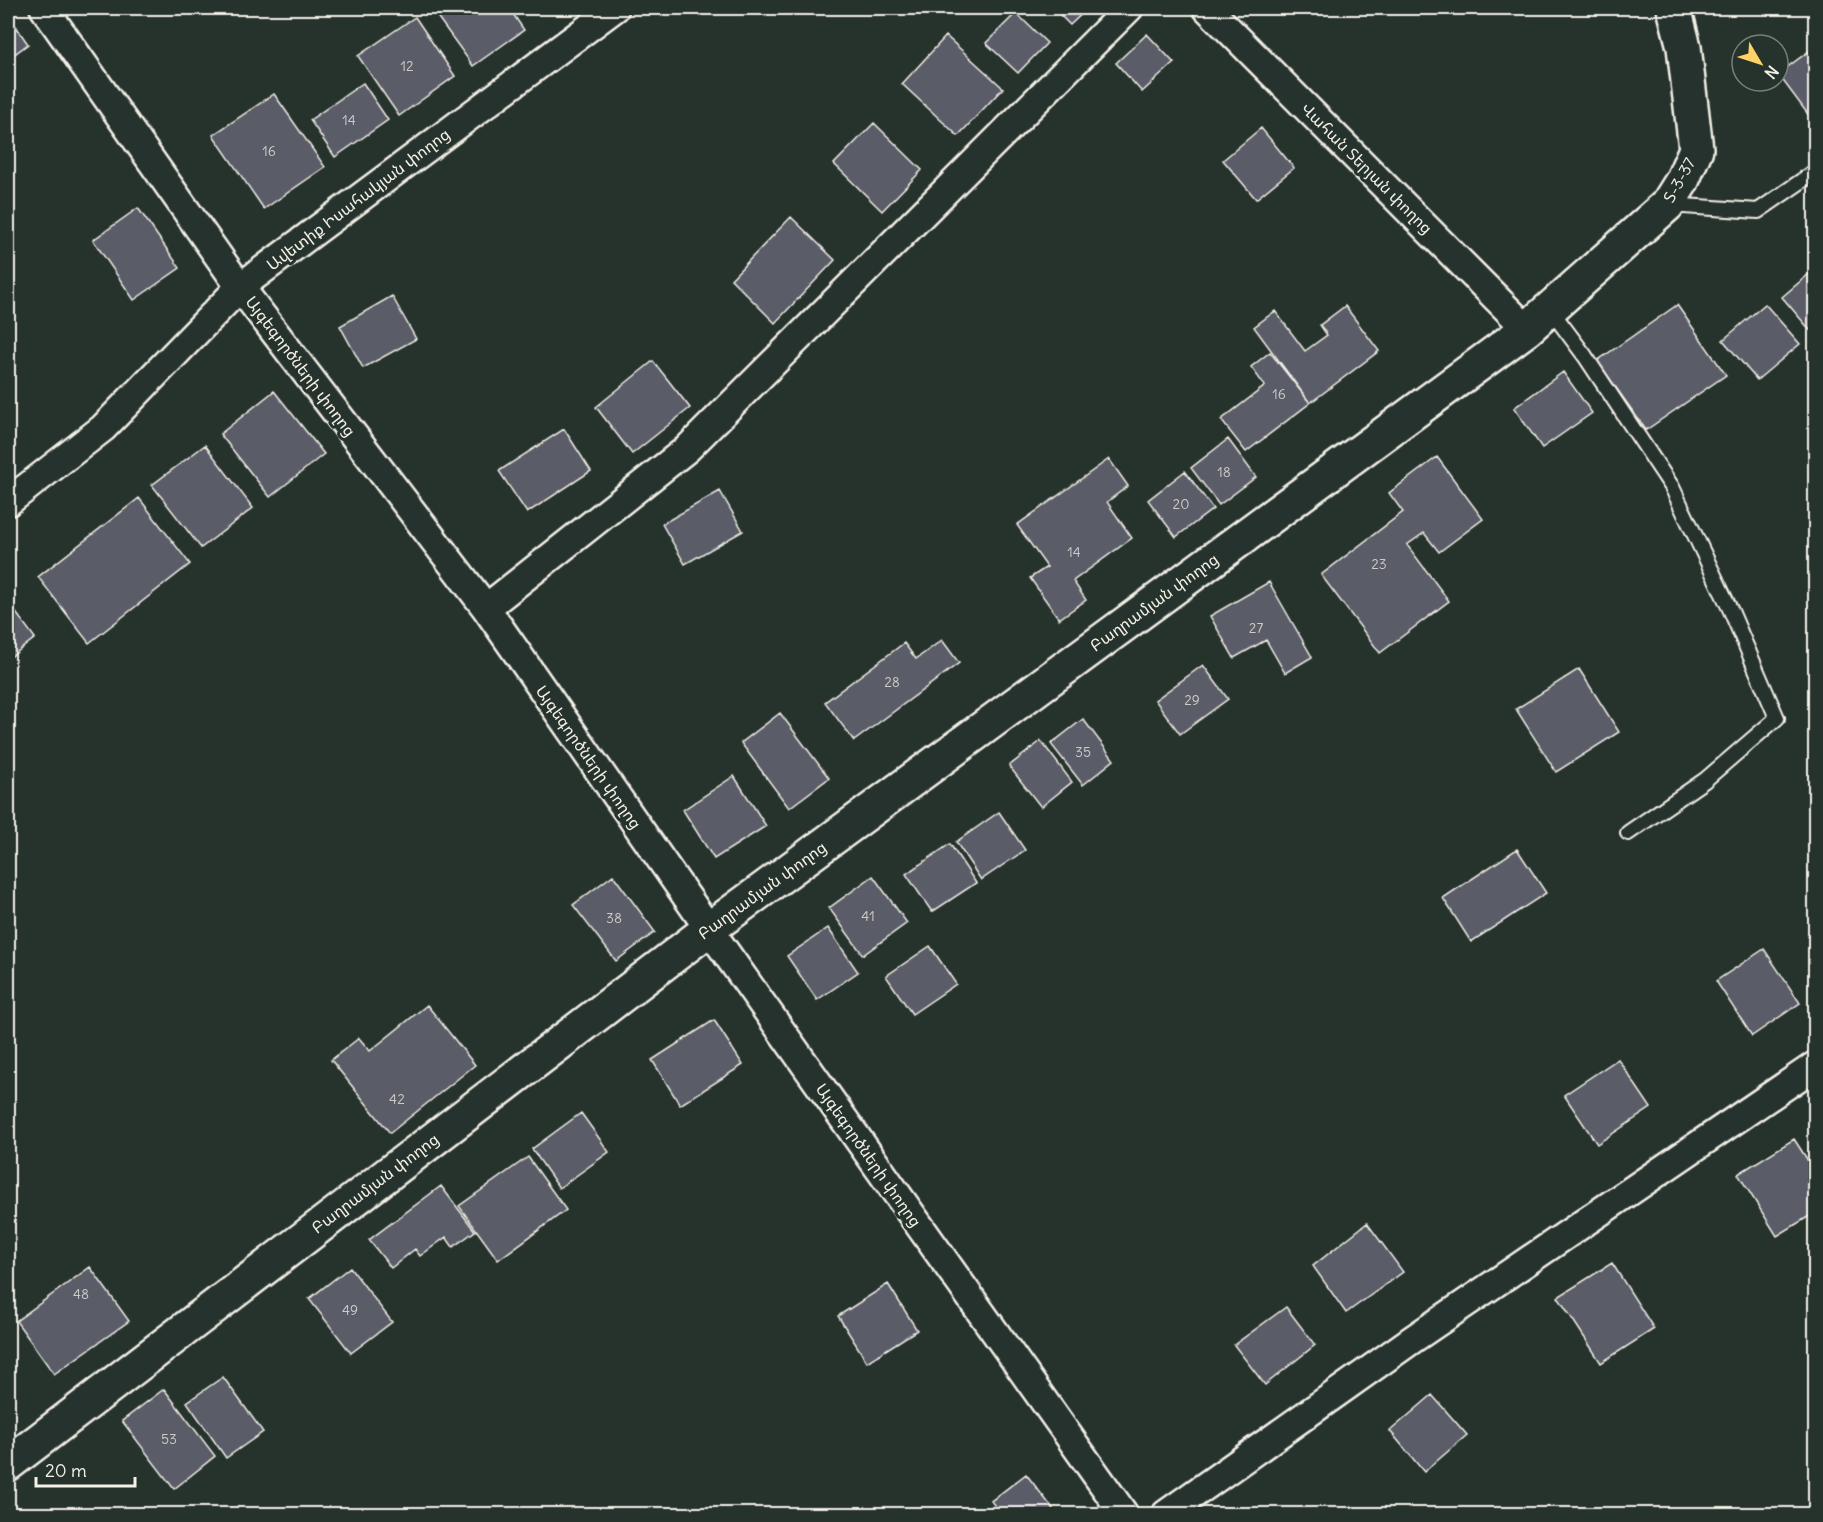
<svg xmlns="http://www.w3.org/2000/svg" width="1823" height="1522" font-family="Delius,'Noto Sans Armenian',sans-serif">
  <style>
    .building { fill: #5a5b68; stroke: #f4f1e8; stroke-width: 1.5 }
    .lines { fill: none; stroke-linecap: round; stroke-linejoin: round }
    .service-casing { stroke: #f4f1e8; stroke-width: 18 }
    .minor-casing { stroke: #f4f1e8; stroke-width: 32 }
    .secondary-casing { stroke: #f4f1e8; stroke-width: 38 }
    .service { stroke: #26332d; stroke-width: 14 }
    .minor { stroke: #26332d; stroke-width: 27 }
    .secondary { stroke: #26332d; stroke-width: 33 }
    .labels { text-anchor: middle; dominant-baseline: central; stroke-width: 6; stroke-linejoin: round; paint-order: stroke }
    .number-label { font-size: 14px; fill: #ceccc8 }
    .street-label { font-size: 16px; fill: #f4f1e8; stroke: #26332d }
  </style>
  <rect width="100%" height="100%" fill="#26332d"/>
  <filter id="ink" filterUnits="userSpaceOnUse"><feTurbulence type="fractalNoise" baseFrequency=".0167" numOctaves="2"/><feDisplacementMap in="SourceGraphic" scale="12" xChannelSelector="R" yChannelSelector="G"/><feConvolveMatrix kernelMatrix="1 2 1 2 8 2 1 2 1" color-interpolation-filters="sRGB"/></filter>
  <g filter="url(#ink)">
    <path class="building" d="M431,8H509L524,30L473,66Z
      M1053,8H1088L1070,25Z
      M1016,13L1047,43L1018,73L986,43Z
      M8,15L28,44L8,59Z
      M415,17L455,76L399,116L358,56Z
      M1147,34L1174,63L1142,92L1116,63Z
      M946,36L1003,88L958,136L902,84Z
      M1816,46V125L1778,74Z
      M363,83L388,120L335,157L310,120Z
      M274,94L325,167L264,209L213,135Z
      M874,123L922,170L882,211L834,164Z
      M1261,128L1294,168L1256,199L1223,160Z
      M138,208L180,268L134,300L93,240Z
      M791,217L835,260L775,323L731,279Z
      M1816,268V337L1782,297Z
      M392,296L416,339L363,368L340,326Z
      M1765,304L1800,344L1757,380L1723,340Z
      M1677,305L1726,375L1646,430L1597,361Z
      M1345,306L1379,351L1310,403L1254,327L1275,311L1305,351L1327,335L1320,325Z
      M1270,352L1310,403L1246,452L1221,420L1265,386L1251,367Z
      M653,361L690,408L632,454L596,407Z
      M1563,372L1592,413L1542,448L1514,408Z
      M274,391L324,454L270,497L220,434Z
      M564,429L591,471L527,513L499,471Z
      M1228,439L1256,477L1219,505L1191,468Z
      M205,445L253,508L201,548L152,485Z
      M1437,457L1483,519L1439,552L1424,533L1407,545L1449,601L1380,653L1321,575L1403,512L1389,493Z
      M1109,459L1128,486L1107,502L1132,538L1073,581L1086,600L1059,619L1030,578L1047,567L1017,525Z
      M1185,471L1213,509L1176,537L1148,500Z
      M720,491L743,531L685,564L662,524Z
      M139,498L190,564L89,643L38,577Z
      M1269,582L1312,657L1285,673L1266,640L1234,658L1210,616Z
      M8,602L35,638L8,659Z
      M942,640L959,663L854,741L825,702L904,643L916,659Z
      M1203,665L1228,699L1180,734L1155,700Z
      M1579,669L1619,732L1556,772L1516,709Z
      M780,713L829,778L789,808L741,743Z
      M1083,719L1114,760L1083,785L1051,744Z
      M1041,741L1072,782L1041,807L1009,766Z
      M734,776L766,826L714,859L683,810Z
      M999,812L1025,850L981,880L956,842Z
      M950,844L976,883L932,912L906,874Z
      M1517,849L1546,893L1471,942L1443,898Z
      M613,875L655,932L616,961L573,905Z
      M873,876L907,923L863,955L829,908Z
      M828,928L858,972L817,1000L787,956Z
      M930,946L956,984L912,1014L886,976Z
      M1764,949L1800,1003L1752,1036L1716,981Z
      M427,1005L475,1065L390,1133L331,1060L359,1038L370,1051Z
      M714,1020L743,1065L680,1105L652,1060Z
      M1618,1059L1651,1108L1597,1144L1564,1095Z
      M581,1113L609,1152L559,1188L532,1149Z
      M1794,1139L1816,1173V1212L1777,1236L1738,1174Z
      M528,1157L566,1210L498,1260L459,1206Z
      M441,1186L475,1231L453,1247L446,1237L420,1256L415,1249L391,1268L369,1240Z
      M1367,1223L1403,1272L1346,1313L1313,1266Z
      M1612,1263L1654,1329L1601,1363L1558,1297Z
      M90,1267L129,1321L54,1374L16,1321Z
      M350,1267L392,1322L351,1353L309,1299Z
      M888,1284L917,1330L867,1362L838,1316Z
      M1286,1307L1315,1345L1265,1385L1234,1345Z
      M223,1377L263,1432L226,1458L187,1402Z
      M164,1389L215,1456L174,1489L122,1421Z
      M1432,1395L1467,1435L1424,1472L1390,1431Z
      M1026,1474L1057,1514H1001L991,1501Z"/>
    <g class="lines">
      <g class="service-casing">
        <path id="service" d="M1669,205L1758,211L1816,171
          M1550,309L1585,356L1672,487L1731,611L1777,718L1705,780L1628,833"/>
      </g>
      <g class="minor-casing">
        <path id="minor" d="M44,8L240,287L486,608L709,929L1124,1514
          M1207,8L1527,329
          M8,502L103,428L240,287L615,8
          M486,608L687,449L1129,8
          M1166,1514L1413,1339L1816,1065"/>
      </g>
      <g class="secondary-casing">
        <path id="secondary" d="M8,1464L709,929L1527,329L1667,205L1682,181L1696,149L1684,47L1674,8"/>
      </g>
      <use href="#service" class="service"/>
      <use href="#minor" class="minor"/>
      <use href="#secondary" class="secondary"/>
    </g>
  </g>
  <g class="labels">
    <g class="number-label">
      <text x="407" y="66">12</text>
      <text x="349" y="120">14</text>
      <text x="269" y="151">16</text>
      <text x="1279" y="394">16</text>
      <text x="1224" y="472">18</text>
      <text x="1181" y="504">20</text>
      <text x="1074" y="552">14</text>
      <text x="1379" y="564">23</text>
      <text x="1256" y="628">27</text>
      <text x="892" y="682">28</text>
      <text x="1192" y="700">29</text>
      <text x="1083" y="752">35</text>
      <text x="868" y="916">41</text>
      <text x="614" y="918">38</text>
      <text x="397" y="1099">42</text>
      <text x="81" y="1294">48</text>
      <text x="350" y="1310">49</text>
      <text x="169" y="1439">53</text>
    </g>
    <g class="street-label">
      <text transform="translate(1367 168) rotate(45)">Վահան Տերյան փողոց</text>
      <text transform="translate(1679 180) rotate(-61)">Տ-3-37</text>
      <text transform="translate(358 199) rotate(-37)">Ավետիք Իսահակյան փողոց</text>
      <text transform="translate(301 366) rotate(53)">Այգեգործների փողոց</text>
      <text transform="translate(1154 602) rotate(-36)">Բաղրամյան փողոց</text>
      <text transform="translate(589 757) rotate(55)">Այգեգործների փողոց</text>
      <text transform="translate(762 890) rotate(-36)">Բաղրամյան փողոց</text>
      <text transform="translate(869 1155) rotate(55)">Այգեգործների փողոց</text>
      <text transform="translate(375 1183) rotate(-37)">Բաղրամյան փողոց</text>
    </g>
  </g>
  <rect width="1823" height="1522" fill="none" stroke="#26332d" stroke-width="30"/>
  <rect x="15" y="15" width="1793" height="1492" fill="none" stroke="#f4f1e8" stroke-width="2" filter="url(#ink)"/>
  <g transform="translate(1760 63) rotate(129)"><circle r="28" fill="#26332d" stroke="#787f78" stroke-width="1.5"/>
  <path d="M0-4.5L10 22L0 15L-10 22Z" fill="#ffd166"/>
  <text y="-9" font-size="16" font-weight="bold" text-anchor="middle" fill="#f4f1e8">N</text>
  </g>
  <path d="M36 1477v9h99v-9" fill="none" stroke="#f4f1e8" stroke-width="3"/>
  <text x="45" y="1477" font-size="18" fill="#f4f1e8" stroke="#26332d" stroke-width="4.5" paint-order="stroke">20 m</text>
</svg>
